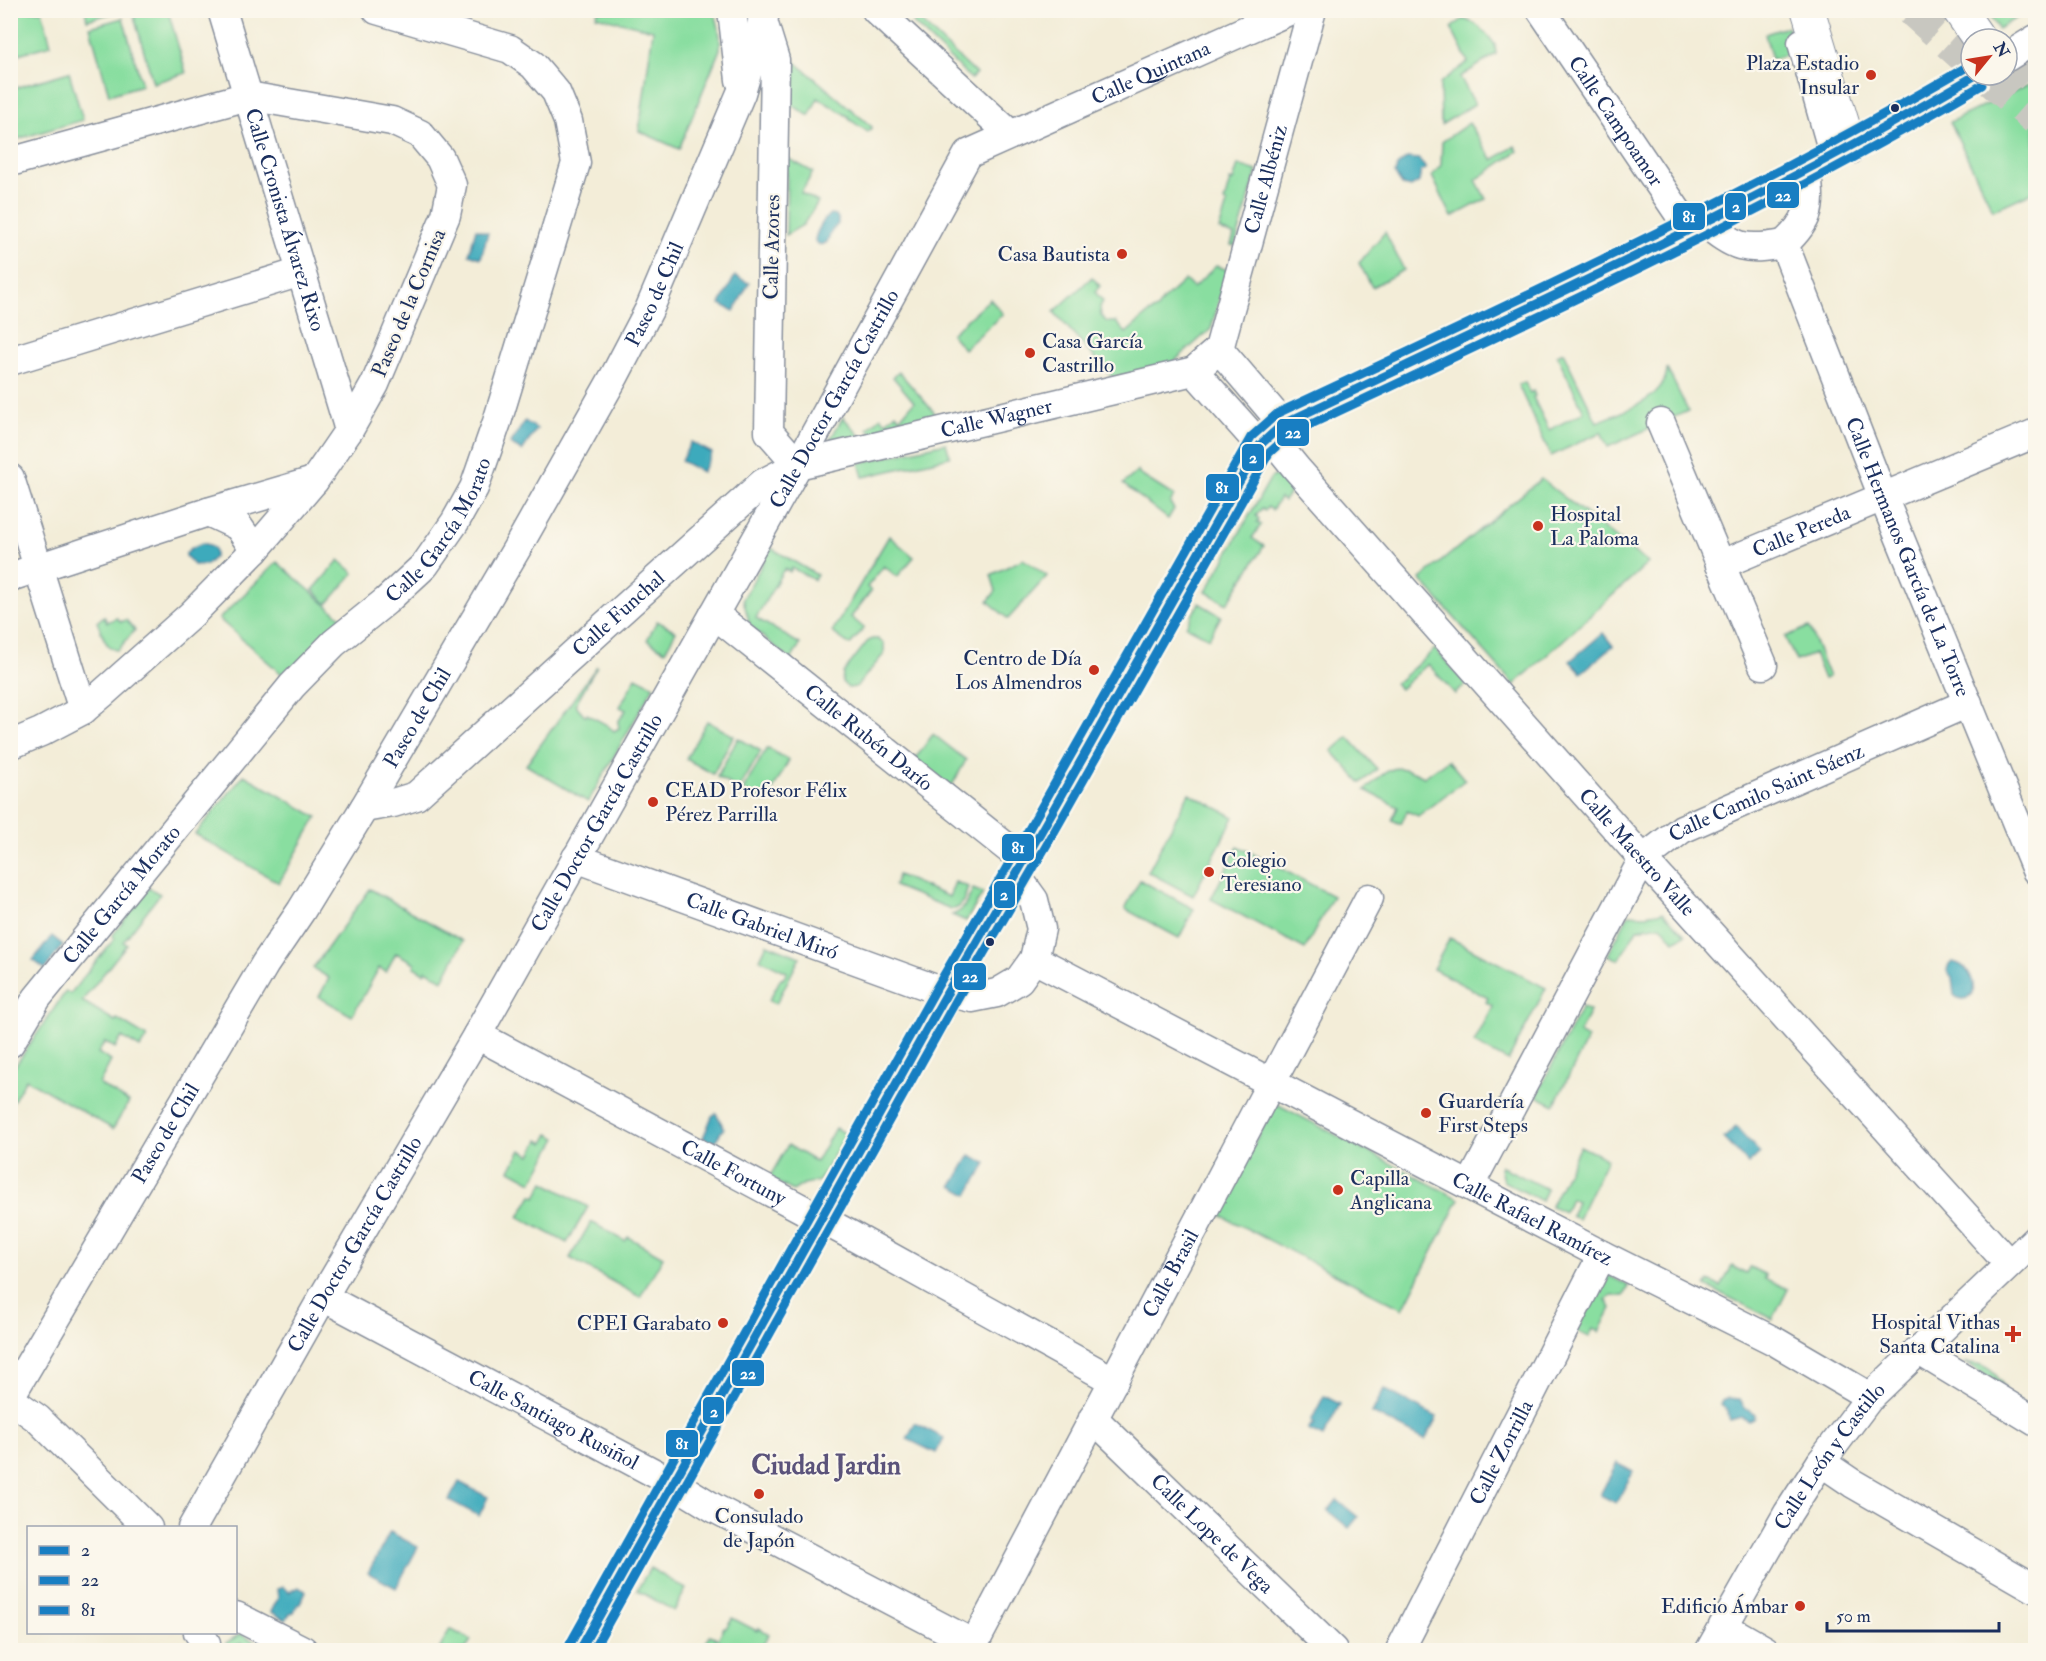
<svg xmlns="http://www.w3.org/2000/svg" width="2046" height="1661" font-family="'IM FELL Double Pica',serif">
  <style>
    .green { fill: #89dea0; stroke: #52867f; stroke-width: 1.5 }
    .water { fill: #3daabc; stroke: #2c6c8d; stroke-width: 1.5 }
    .lines { fill: none; stroke-linecap: round; stroke-linejoin: round }
    .highway-tunnel { stroke: #c8c7c0; stroke-width: 33; stroke-dasharray: 33 16; stroke-linecap: butt }
    .minor-casing { stroke: #878e9b; stroke-width: 31 }
    .highway-casing { stroke: #878e9b; stroke-width: 35 }
    .minor { stroke: #fff; stroke-width: 28 }
    .highway { stroke: #fff; stroke-width: 33 }
    .bus-1-casing { stroke: #fbf7ec; stroke-width: 14 }
    .bus-2-casing { stroke: #fbf7ec; stroke-width: 14 }
    .bus-3-casing { stroke: #fbf7ec; stroke-width: 14 }
    .bus-1 { stroke: #187ec2; stroke-width: 9 }
    .bus-2 { stroke: #187ec2; stroke-width: 9 }
    .bus-3 { stroke: #187ec2; stroke-width: 9 }
    .poi-dot { fill: #c8321e; stroke: #fbf7ec; stroke-width: 2 }
    .bus-dot { fill: #1b2f5e; stroke: #fbf7ec; stroke-width: 2 }
    .labels { text-anchor: middle; dominant-baseline: central; stroke-width: 4.5; stroke-linejoin: round; paint-order: stroke }
    .poi-label { font-size: 21px; fill: #1b2f5e; stroke: #fbf7ec; text-anchor: end }
    .street-label { font-size: 21px; fill: #1b2f5e; stroke: #fbf7ec }
    .district-label { font-size: 27px; font-weight: bold; fill: #5b537b; stroke: #fbf7ec }
    .line-badge { stroke: #fbf7ec; stroke-width: 2 }
    .badge-label { font-size: 16px; text-anchor: middle; font-weight: bold; fill: #fff }
  </style>
  <rect width="100%" height="100%" fill="#fbf7ec"/>
  <filter id="ink" filterUnits="userSpaceOnUse"><feTurbulence type="fractalNoise" baseFrequency=".0167" numOctaves="2"/><feDisplacementMap in="SourceGraphic" scale="12" xChannelSelector="R" yChannelSelector="G"/><feConvolveMatrix kernelMatrix="1 2 1 2 8 2 1 2 1" color-interpolation-filters="sRGB"/></filter>
  <filter id="wash" filterUnits="userSpaceOnUse"><feTurbulence type="fractalNoise" baseFrequency=".008" numOctaves="4" result="noise"/><feDisplacementMap in="SourceGraphic" scale="24" xChannelSelector="R" yChannelSelector="G"/><feGaussianBlur stdDeviation="1.35" result="paint"/><feColorMatrix in="noise" values="0 0 0 0 0 0 0 0 0 0 0 0 0 0 0 0 0 1.4 0 .05"/><feComposite in="paint" operator="in"/></filter>
  <g filter="url(#wash)">
    <rect width="100%" height="100%" fill="#f3edd8"/>
    <path class="green" d="M11,10L42,11L51,45L18,54L11,27Z
      M85,10H120V11L87,20Z
      M152,10L168,11L186,73L153,83L134,16Z
      M598,11H714C719,24 721,35 720,49L679,149L639,131L653,30L596,16Z
      M1988,11H2028L1998,29Z
      M123,18L142,85L109,95L90,27Z
      M917,18L976,74L971,79L913,23Z
      M1463,19C1478,23 1487,33 1495,45L1496,54L1460,77L1475,104L1441,125L1440,83L1468,62L1451,28Z
      M1787,27L1794,52L1772,59L1765,34Z
      M793,60L872,127L868,132L849,119V117L818,98L809,116L789,103Z
      M69,72L83,120L11,141V89Z
      M2035,81V191L1993,210L1950,122Z
      M1469,123L1493,160L1515,146L1518,151L1476,180L1486,199L1452,217L1432,176L1441,165L1442,142Z
      M787,158L813,172L801,193L818,202L803,225L786,235Z
      M1238,165L1257,171L1235,246L1231,245L1234,235L1219,230L1227,204L1224,202L1230,180L1233,181Z
      M1385,232L1404,270L1372,287L1359,263Z
      M1216,266L1228,270L1211,329L1171,364L1113,378L1054,312L1092,277L1100,286L1095,292L1103,301L1100,307L1101,316L1107,322H1116L1126,333L1149,313L1157,309L1163,300L1185,280L1193,288Z
      M990,299L1003,314L964,349L951,334Z
      M1563,352L1597,422C1621,412 1666,400 1667,368L1688,411L1608,447L1601,432L1551,456L1518,385L1525,382L1530,393L1533,391L1535,396L1533,397L1549,430L1584,412L1557,355Z
      M899,372L941,420L874,435L868,429L881,417L886,422L896,413L900,418L914,402L893,377Z
      M843,417L862,438L833,444L831,438Z
      M946,443L950,457L863,477L859,463Z
      M1138,471L1139,474L1174,496L1170,503L1174,509L1168,519L1123,484Z
      M1274,476L1281,477L1293,488L1284,501L1280,498L1272,510L1268,507L1265,510L1262,508L1256,516L1259,519L1257,522L1261,525L1252,538L1264,546L1227,604L1206,592L1270,479Z
      M1541,479L1648,563L1514,685L1420,579Z
      M889,536L914,557L897,577L884,566L867,587L871,591L851,617L864,628L850,645L832,632Z
      M771,548L817,575L814,580L792,568L790,572L784,569L756,618L800,644L791,660L750,626L743,599Z
      M1023,559L1047,576L1008,619L988,601L996,591L991,575Z
      M339,560L354,573L327,604L313,590Z
      M277,562L344,620L284,676L219,619Z
      M1199,603L1221,616L1209,638L1186,626Z
      M104,616L107,622L117,618L121,622L126,620L135,630L118,650C105,650 102,632 97,622Z
      M657,621L676,631L665,651L647,640Z
      M1809,627L1829,677L1824,679L1814,654L1796,661L1785,637Z
      M872,639H878L884,644V654L856,687L848,688L842,682L843,673L867,642Z
      M1435,649L1466,684L1455,694L1428,664L1400,689L1395,684Z
      M597,666L575,705C580,708 581,713 586,716L587,714L607,725L614,731L619,728L618,722L626,710L620,707L636,677L654,686L588,802L526,765Z
      M707,721L734,736L713,774L686,759Z
      M933,734L966,760L951,787L915,759Z
      M1348,737L1377,769L1361,783L1332,751Z
      M738,738L761,751L739,789L717,777Z
      M767,748L789,760L766,802L743,790Z
      M1448,760L1465,780L1418,816L1407,811L1401,824L1392,820L1398,807L1365,790C1389,769 1393,760 1424,777Z
      M244,775L317,817L279,883L195,834Z
      M1189,793L1234,817L1193,896L1148,872Z
      M1238,846L1333,896L1305,949L1211,899Z
      M898,875L949,897L955,882L968,887C965,896 963,910 951,909L894,886Z
      M1140,880L1194,909L1179,938L1125,909Z
      M149,888L160,894L123,942L127,944L82,1001L115,1021L117,1019L147,1037L140,1048L122,1037L115,1048L105,1042L98,1053L111,1061L99,1084L129,1102L113,1129L26,1079L11,1105V1072L66,991L70,994L115,938L112,936Z
      M370,889L463,941L443,980L426,970L424,973L414,967L415,963L396,953L386,972L379,968L352,1016L319,997L329,978L313,968Z
      M973,889L983,893L966,921L952,915C965,911 967,901 973,889Z
      M1663,912L1685,935L1674,941L1661,925L1637,929L1619,960L1608,955L1629,914L1645,915Z
      M1450,938L1546,988L1508,1061L1474,1043L1493,1006L1486,1002L1488,998L1433,969Z
      M767,944L800,957L776,1004L769,1001L781,978L783,979L787,972L760,959Z
      M1582,1007L1590,1011L1579,1033L1588,1038L1554,1105L1536,1096Z
      M1275,1103L1459,1199L1403,1309L1218,1214Z
      M835,1128L846,1134L819,1181L804,1184L793,1191L769,1178L788,1145L816,1162Z
      M549,1134L557,1138L532,1182L510,1170L521,1150L531,1155L539,1140L544,1143Z
      M1580,1146L1607,1159L1578,1219L1571,1216L1577,1201L1571,1198L1564,1212L1551,1206Z
      M1501,1166L1547,1189L1542,1201L1503,1181L1500,1169Z
      M544,1182L588,1207L567,1243L519,1217L532,1195L536,1197Z
      M591,1222L625,1241L628,1237L663,1257L640,1297L570,1258Z
      M1732,1266L1746,1274L1750,1267L1766,1275L1764,1278L1788,1289L1773,1319L1706,1286L1709,1281L1721,1287Z
      M1606,1274L1629,1286L1624,1296H1612L1606,1300L1611,1308L1599,1332L1593,1329L1589,1337L1577,1331Z
      M1966,1363C1984,1362 1996,1372 2004,1387Z
      M650,1568L686,1589L674,1611L637,1590Z
      M732,1618L757,1631L759,1628L769,1634L760,1650H702L710,1636L718,1639L724,1627L726,1628Z
      M450,1629L471,1640L465,1650H439Z
      M240,1634L271,1650H255L241,1643L234,1647V1650H226V1643Z"/>
    <path class="water" d="M1407,158L1419,159L1426,169L1421,171L1419,182L1411,187L1402,185L1395,174L1397,166Z
      M830,214L835,215L838,218V224L831,232L827,242C822,245 819,246 815,241C815,234 824,218 830,214Z
      M476,229L488,233L481,258L469,254Z
      M735,276L749,283L734,311L720,304Z
      M525,421L537,429L522,451L510,444Z
      M691,442L712,453L702,472L681,461Z
      M202,543L210,545L215,549V557L206,565H194L186,556V553L191,548Z
      M1603,633L1613,646L1581,673L1570,661Z
      M52,936L63,945L45,969L33,960Z
      M1952,962C1967,964 1975,979 1973,993C1968,1000 1960,1001 1954,995L1952,977L1947,971L1948,966Z
      M716,1113L724,1128L713,1144L703,1138L712,1116Z
      M1736,1127L1760,1153L1748,1164L1724,1138Z
      M970,1155L986,1163L968,1195L952,1186Z
      M1384,1389L1437,1417L1425,1440L1372,1413Z
      M1324,1396L1340,1404L1323,1437L1308,1430L1311,1425L1313,1426L1315,1423L1311,1421Z
      M1727,1398L1740,1399L1745,1408L1755,1415L1754,1419L1749,1421L1741,1417L1730,1420L1727,1410L1721,1405L1723,1400Z
      M915,1423L944,1438L936,1453L907,1439Z
      M1617,1463L1633,1472L1616,1503L1600,1495Z
      M459,1482L488,1497L479,1516L449,1500Z
      M1337,1500L1358,1517L1349,1528L1328,1511Z
      M390,1532L418,1547L396,1588L368,1573Z
      M283,1587L289,1592L298,1587L306,1591L300,1604L297,1605L294,1612L290,1613L286,1620L271,1612L278,1598L277,1589Z"/>
  </g>
  <g filter="url(#ink)">
    <g class="lines">
      <path class="highway-tunnel" d="M1912,10L1971,63
        M2007,54L2036,80
        M1985,75L2036,119"/>
      <g class="minor-casing">
        <g id="minor">
          <path id="s1" d="M222,10L349,430"/>
          <path d="M732,10L740,80"/>
          <path d="M876,10L1010,134"/>
          <path id="s2" d="M1541,10L1690,230"/>
          <path d="M762,18L775,60L769,432L798,465"/>
          <path d="M1802,43L1834,156"/>
          <path d="M2007,57L2036,39"/>
          <path d="M10,162L248,96L392,121L420,134L440,158L452,185L446,215L375,384L349,430L314,481L255,550L191,615L102,694L83,710L41,732L10,745"/>
          <path id="s3" d="M1806,171C1813,206 1810,220 1784,244L1883,497L2036,870"/>
          <path d="M1704,222C1735,248 1744,251 1784,244"/>
          <path id="s4" d="M1219,349L1312,10"/>
          <path d="M1219,349L1283,424"/>
          <path d="M10,361L301,272"/>
          <path d="M1194,371L1260,445"/>
          <path d="M1661,423L1763,665"/>
          <path id="s5" d="M1270,436L1296,468L1643,859L2009,1264"/>
          <path d="M10,478L83,710"/>
          <path d="M208,512L238,526L255,550"/>
          <path id="s6" d="M1720,565L2036,433"/>
          <path d="M10,577L208,512L314,481"/>
          <path id="s7" d="M714,614L1024,861"/>
          <path id="s8" d="M364,808L393,803L416,796L763,483L798,465L1194,371L1219,349"/>
          <path id="s9" d="M576,858L941,991L972,998L997,993L1019,980L1034,959L1041,929L1034,900L1016,875"/>
          <path id="s10" d="M1034,959L1602,1255L1776,1342L1870,1397"/>
          <path id="s11" d="M477,1035L849,1234L1114,1381"/>
          <path id="s12" d="M10,1043L37,998L292,686L334,643L386,601L425,565L455,522L474,488L497,422L576,163L568,121L556,92L533,65L510,49L377,10"/>
          <path id="s13" d="M1470,1185L1643,859L1682,829L1968,703"/>
          <path id="s14" d="M323,1297L675,1484L714,1508L974,1644"/>
          <path d="M1918,1350L2036,1422"/>
          <path id="s15" d="M10,1397L265,964L301,911L364,808L520,543L615,375L649,310L741,93L766,10"/>
          <path d="M10,1399L38,1419L148,1528"/>
          <path id="s16" d="M1093,1418L1333,1650"/>
          <path d="M1821,1462L1852,1483L2036,1589"/>
          <path id="s17" d="M192,1528L323,1297L477,1035L798,465L968,154L1291,10"/>
          <path d="M236,1616L303,1650"/>
          <path d="M1723,1626L1765,1650"/>
          <path d="M198,1632L206,1643V1650"/>
          <path d="M580,1650L947,993L1039,835L1260,445L1283,424C1458,341 1635,261 1806,171C1864,141 1920,108 1976,75"/>
          <path id="s18" d="M971,1650L1369,898"/>
          <path id="s19" d="M1400,1650L1602,1255"/>
          <path id="s20" d="M1710,1650L1788,1513L1821,1462L1870,1397L2036,1239"/>
        </g>
      </g>
      <g class="highway-casing">
        <path id="highway" d="M1808,10L1850,148
          M1959,10L1979,39"/>
      </g>
      <use href="#minor" class="minor"/>
      <use href="#highway" class="highway"/>
      <g class="bus-1-casing">
        <path id="bus-1" d="M580,1650L947,993L1039,835L1260,445L1283,424C1517,313 1753,207 1976,75"/>
      </g>
      <g class="bus-2-casing">
        <path id="bus-2" d="M593,1650L957,999L1049,841L1269,453L1290,434C1524,324 1759,217 1982,85"/>
      </g>
      <g class="bus-3-casing">
        <path id="bus-3" d="M570,1644L937,987L1029,829L1251,437L1278,413C1512,303 1747,196 1970,65"/>
      </g>
      <use href="#bus-1" class="bus-1"/>
      <use href="#bus-2" class="bus-2"/>
      <use href="#bus-3" class="bus-3"/>
    </g>
  </g>
  <g class="poi-dot">
    <circle cx="1871" cy="75" r="6"/>
    <circle cx="1122" cy="254" r="6"/>
    <circle cx="1030" cy="353" r="6"/>
    <circle cx="1538" cy="526" r="6"/>
    <circle cx="1094" cy="670" r="6"/>
    <circle cx="653" cy="802" r="6"/>
    <circle cx="1209" cy="872" r="6"/>
    <circle cx="1426" cy="1113" r="6"/>
    <circle cx="1338" cy="1190" r="6"/>
    <circle cx="723" cy="1323" r="6"/>
    <path d="M2010 1325h6v6h6v6h-6v6h-6v-6h-6v-6h6z"/>
    <circle cx="759" cy="1494" r="6"/>
    <circle cx="1800" cy="1606" r="6"/>
  </g>
  <g class="bus-dot">
    <circle cx="1895" cy="108" r="5"/>
    <circle cx="990" cy="942" r="5"/>
  </g>
  <g class="labels">
    <g class="poi-label">
      <text x="1859" y="63">Plaza Estadio<tspan x="1859" dy="24">Insular</tspan></text>
      <text x="1110" y="254">Casa Bautista</text>
      <text x="1042" y="341" text-anchor="start">Casa García<tspan x="1042" dy="24">Castrillo</tspan></text>
      <text x="1550" y="514" text-anchor="start">Hospital<tspan x="1550" dy="24">La Paloma</tspan></text>
      <text x="1082" y="658">Centro de Día<tspan x="1082" dy="24">Los Almendros</tspan></text>
      <text x="665" y="790" text-anchor="start">CEAD Profesor Félix<tspan x="665" dy="24">Pérez Parrilla</tspan></text>
      <text x="1221" y="860" text-anchor="start">Colegio<tspan x="1221" dy="24">Teresiano</tspan></text>
      <text x="1438" y="1101" text-anchor="start">Guardería<tspan x="1438" dy="24">First Steps</tspan></text>
      <text x="1350" y="1178" text-anchor="start">Capilla<tspan x="1350" dy="24">Anglicana</tspan></text>
      <text x="2000" y="1322">Hospital Vithas<tspan x="2000" dy="24">Santa Catalina</tspan></text>
      <text x="711" y="1323">CPEI Garabato</text>
      <text x="759" y="1516" text-anchor="middle">Consulado<tspan x="759" dy="24">de Japón</tspan></text>
      <text x="1788" y="1606">Edificio Ámbar</text>
    </g>
    <g class="street-label">
      <text stroke="none"><textPath href="#s17" startOffset="1778">Calle Quintana</textPath></text>
      <text stroke="none"><textPath href="#s2" startOffset="134">Calle Campoamor</textPath></text>
      <text stroke="none"><textPath href="#s4" startOffset="176">Calle Albéniz</textPath></text>
      <text stroke="none"><textPath href="#s1" startOffset="219">Calle Cronista Álvarez Rixo</textPath></text>
      <text transform="translate(772 247) rotate(-89)">Calle Azores</text>
      <text stroke="none"><textPath href="#s15" startOffset="1278">Paseo de Chil</textPath></text>
      <text transform="translate(409 303) rotate(-67)">Paseo de la Cornisa</text>
      <text stroke="none"><textPath href="#s17" startOffset="1299">Calle Doctor García Castrillo</textPath></text>
      <text stroke="none"><textPath href="#s8" startOffset="764">Calle Wagner</textPath></text>
      <text stroke="none"><textPath href="#s12" startOffset="672">Calle García Morato</textPath></text>
      <text stroke="none"><textPath href="#s6" startOffset="88">Calle Pereda</textPath></text>
      <text stroke="none"><textPath href="#s3" startOffset="418">Calle Hermanos García de La Torre</textPath></text>
      <text stroke="none"><textPath href="#s8" startOffset="326">Calle Funchal</textPath></text>
      <text stroke="none"><textPath href="#s15" startOffset="792">Paseo de Chil</textPath></text>
      <text stroke="none"><textPath href="#s7" startOffset="198">Calle Rubén Darío</textPath></text>
      <text stroke="none"><textPath href="#s13" startOffset="510">Calle Camilo Saint Sáenz</textPath></text>
      <text stroke="none"><textPath href="#s17" startOffset="813">Calle Doctor García Castrillo</textPath></text>
      <text stroke="none"><textPath href="#s5" startOffset="555">Calle Maestro Valle</textPath></text>
      <text stroke="none"><textPath href="#s12" startOffset="186">Calle García Morato</textPath></text>
      <text stroke="none"><textPath href="#s9" startOffset="198">Calle Gabriel Miró</textPath></text>
      <text stroke="none"><textPath href="#s15" startOffset="306">Paseo de Chil</textPath></text>
      <text stroke="none"><textPath href="#s11" startOffset="291">Calle Fortuny</textPath></text>
      <text stroke="none"><textPath href="#s10" startOffset="562">Calle Rafael Ramírez</textPath></text>
      <text stroke="none"><textPath href="#s17" startOffset="327">Calle Doctor García Castrillo</textPath></text>
      <text stroke="none"><textPath href="#s18" startOffset="426">Calle Brasil</textPath></text>
      <text stroke="none"><textPath href="#s14" startOffset="261">Calle Santiago Rusiñol</textPath></text>
      <text stroke="none"><textPath href="#s19" startOffset="222">Calle Zorrilla</textPath></text>
      <text stroke="none"><textPath href="#s20" startOffset="228">Calle León y Castillo</textPath></text>
      <text stroke="none"><textPath href="#s16" startOffset="166">Calle Lope de Vega</textPath></text>
    </g>
    <g class="district-label">
      <text x="826" y="1465">Ciudad Jardin</text>
    </g>
  </g>
  <g class="line-badge">
    <rect x="1766" y="181" width="34" height="28" rx="6" fill="#187ec2"/>
    <rect x="1724" y="192" width="23" height="29" rx="6" fill="#187ec2"/>
    <rect x="1672" y="202" width="34" height="29" rx="6" fill="#187ec2"/>
    <rect x="1276" y="418" width="34" height="29" rx="6" fill="#187ec2"/>
    <rect x="1241" y="443" width="24" height="29" rx="6" fill="#187ec2"/>
    <rect x="1205" y="473" width="35" height="29" rx="6" fill="#187ec2"/>
    <rect x="1001" y="833" width="34" height="29" rx="6" fill="#187ec2"/>
    <rect x="993" y="880" width="23" height="29" rx="6" fill="#187ec2"/>
    <rect x="953" y="962" width="34" height="29" rx="6" fill="#187ec2"/>
    <rect x="731" y="1359" width="34" height="28" rx="6" fill="#187ec2"/>
    <rect x="702" y="1396" width="23" height="29" rx="6" fill="#187ec2"/>
    <rect x="665" y="1429" width="34" height="29" rx="6" fill="#187ec2"/>
  </g>
  <g class="badge-label">
    <text x="1783" y="201">22</text>
    <text x="1736" y="212">2</text>
    <text x="1689" y="222">81</text>
    <text x="1293" y="438">22</text>
    <text x="1253" y="463">2</text>
    <text x="1222" y="493">81</text>
    <text x="1018" y="853">81</text>
    <text x="1004" y="900">2</text>
    <text x="970" y="982">22</text>
    <text x="748" y="1379">22</text>
    <text x="714" y="1417">2</text>
    <text x="682" y="1449">81</text>
  </g>
  <rect width="2046" height="1661" fill="none" stroke="#fbf7ec" stroke-width="36"/>
  <rect x="27" y="1526" width="210" height="108" fill="#fbf7ec" stroke="#a1a7b3" stroke-width="1.5"/>
  <rect x="39" y="1546" width="30" height="9" fill="#187ec2" stroke="#a1a7b3" stroke-width="1.5"/>
  <text x="81" y="1556" font-size="18" fill="#1b2f5e">2</text>
  <rect x="39" y="1576" width="30" height="9" fill="#187ec2" stroke="#a1a7b3" stroke-width="1.5"/>
  <text x="81" y="1586" font-size="18" fill="#1b2f5e">22</text>
  <rect x="39" y="1606" width="30" height="9" fill="#187ec2" stroke="#a1a7b3" stroke-width="1.5"/>
  <text x="81" y="1616" font-size="18" fill="#1b2f5e">81</text>
  <g transform="translate(1989 57) rotate(60)"><circle r="28" fill="#fbf7ec" stroke="#a1a7b3" stroke-width="1.5"/>
  <path d="M0-4.5L10 22L0 15L-10 22Z" fill="#c8321e"/>
  <text y="-9" font-size="16" font-weight="bold" text-anchor="middle" fill="#1b2f5e">N</text>
  </g>
  <path d="M1827 1622v9h172v-9" fill="none" stroke="#1b2f5e" stroke-width="3"/>
  <text x="1836" y="1622" font-size="18" fill="#1b2f5e" stroke="#fbf7ec" stroke-width="4.5" paint-order="stroke">50 m</text>
</svg>
